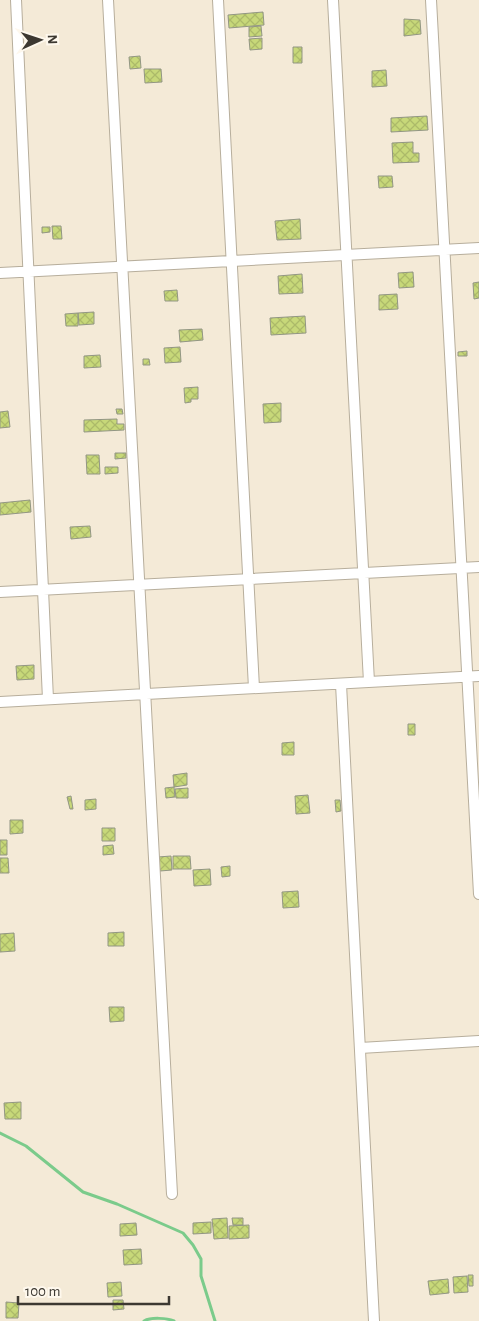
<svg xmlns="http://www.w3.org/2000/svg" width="479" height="1321" font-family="'Alegreya Sans',sans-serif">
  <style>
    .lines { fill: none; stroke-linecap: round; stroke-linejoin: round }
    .stream { stroke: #7bcb8b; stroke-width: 3 }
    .building { fill: url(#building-cross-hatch); stroke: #929684 }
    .street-casing { stroke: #b7ae9c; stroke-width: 12 }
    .street { stroke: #fff; stroke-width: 10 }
  </style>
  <defs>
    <pattern id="building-cross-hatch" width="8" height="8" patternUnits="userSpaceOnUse" patternTransform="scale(1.25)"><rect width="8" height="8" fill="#c7d879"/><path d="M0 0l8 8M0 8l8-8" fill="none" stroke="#acba69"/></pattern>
  </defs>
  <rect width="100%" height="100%" fill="#f4ead7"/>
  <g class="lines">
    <path class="stream" d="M0,1133L26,1146L83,1192L117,1204L183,1233L193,1245L201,1259V1276L215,1321
      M144,1321C151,1317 167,1318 174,1321"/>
  </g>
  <path class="building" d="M263,12L264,25L229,28L228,15Z
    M404,19L420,20L421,34L404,36Z
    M261,26L262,36L249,37V27Z
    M262,38V49L250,50L249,39Z
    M293,47H302V63H293Z
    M140,56L141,68L130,69L129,57Z
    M144,69H161L162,82L145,83Z
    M386,70L387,86L372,87V71Z
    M427,116L428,130L391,132V118Z
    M413,142V153H419V162L393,163L392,143Z
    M378,176H392L393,187L379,188Z
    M300,219L301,239L277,240L275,221Z
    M52,226H61L62,239H53Z
    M42,227H50V232L42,233Z
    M413,272L414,287L399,288L398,273Z
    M302,274L303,293L279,294L278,276Z
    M479,282V298L474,299L473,283Z
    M177,290L178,301H165L164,291Z
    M397,294L398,309L379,310V295Z
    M94,312V324L79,325L78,313Z
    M78,313V326H66L65,314Z
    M305,316L306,333L271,335L270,318Z
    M202,329L203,340L180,342L179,330Z
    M180,347L181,362L165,363L164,348Z
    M467,351V356H458V352Z
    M100,355L101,367L84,368V356Z
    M143,359H149L150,365H143Z
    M198,387V399H191V402L185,403L184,388Z
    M281,403V422L264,423L263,404Z
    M116,409H122L123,414H117Z
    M8,411L10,427L0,428V412Z
    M117,419V424H124V430L84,432V420Z
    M115,453H126V458L115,459Z
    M86,455H99L100,474H87Z
    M105,467H118V473L105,474Z
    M30,500L31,512L0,515V503Z
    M90,526L91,537L71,539L70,527Z
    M34,665V679L17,680L16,666Z
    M408,724H415V735H408Z
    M294,742V755H282V743Z
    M187,773V785L174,787L173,775Z
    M174,787L175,797L166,798L165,788Z
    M188,788V798H176L175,789Z
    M308,795L310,813L296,814L295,796Z
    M71,796L73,809H70L67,797Z
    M96,799V809L85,810V800Z
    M335,800H340L341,811L336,812Z
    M10,820H23V833L10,834Z
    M102,828H115V841H102Z
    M0,840H7V855H0Z
    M113,845L114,854L103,855V846Z
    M171,856L172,870L160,871L158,857Z
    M173,856H190L191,869H173Z
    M0,858H8L9,873H0Z
    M230,866V876L222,877L221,867Z
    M210,869L211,885L194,886L193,870Z
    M298,891L299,907L283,908L282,892Z
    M124,932V946H108V933Z
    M14,933L15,951L0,952V934Z
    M109,1007H124V1021L110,1022Z
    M21,1102V1119H5L4,1103Z
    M227,1218L228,1238L214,1239L212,1219Z
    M232,1218H243V1225H233Z
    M211,1222V1233L193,1234V1223Z
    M136,1223L137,1235L120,1236V1224Z
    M249,1225V1238L229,1239V1226Z
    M141,1249L142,1264L124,1265L123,1250Z
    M468,1275H473V1286H469Z
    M467,1276L468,1292L454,1293L453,1277Z
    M448,1279L449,1293L430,1295L428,1281Z
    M121,1282L122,1296L108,1297L107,1283Z
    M113,1300H123L124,1309L113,1310Z
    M6,1302L19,1303L18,1318H6Z"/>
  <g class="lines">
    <g class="street-casing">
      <path id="street" d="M16,0L48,699
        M108,0L172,1194
        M218,0L254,688
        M333,0L369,682
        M431,0L479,894
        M0,273L479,248
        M0,592L479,567
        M341,684L374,1321
        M0,702L479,676
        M360,1048L479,1041"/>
    </g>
    <use href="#street" class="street"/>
  </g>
  <g transform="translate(40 40) rotate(87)" stroke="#fef8ed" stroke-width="4" paint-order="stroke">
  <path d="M0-4L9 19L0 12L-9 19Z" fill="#3c3831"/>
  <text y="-8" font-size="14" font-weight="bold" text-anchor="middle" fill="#3c3831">N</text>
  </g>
  <path d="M18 1296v8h151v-8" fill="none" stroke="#3c3831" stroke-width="2.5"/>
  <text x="25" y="1296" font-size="15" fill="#3c3831" stroke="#fef8ed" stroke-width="4" paint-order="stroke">100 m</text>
</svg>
